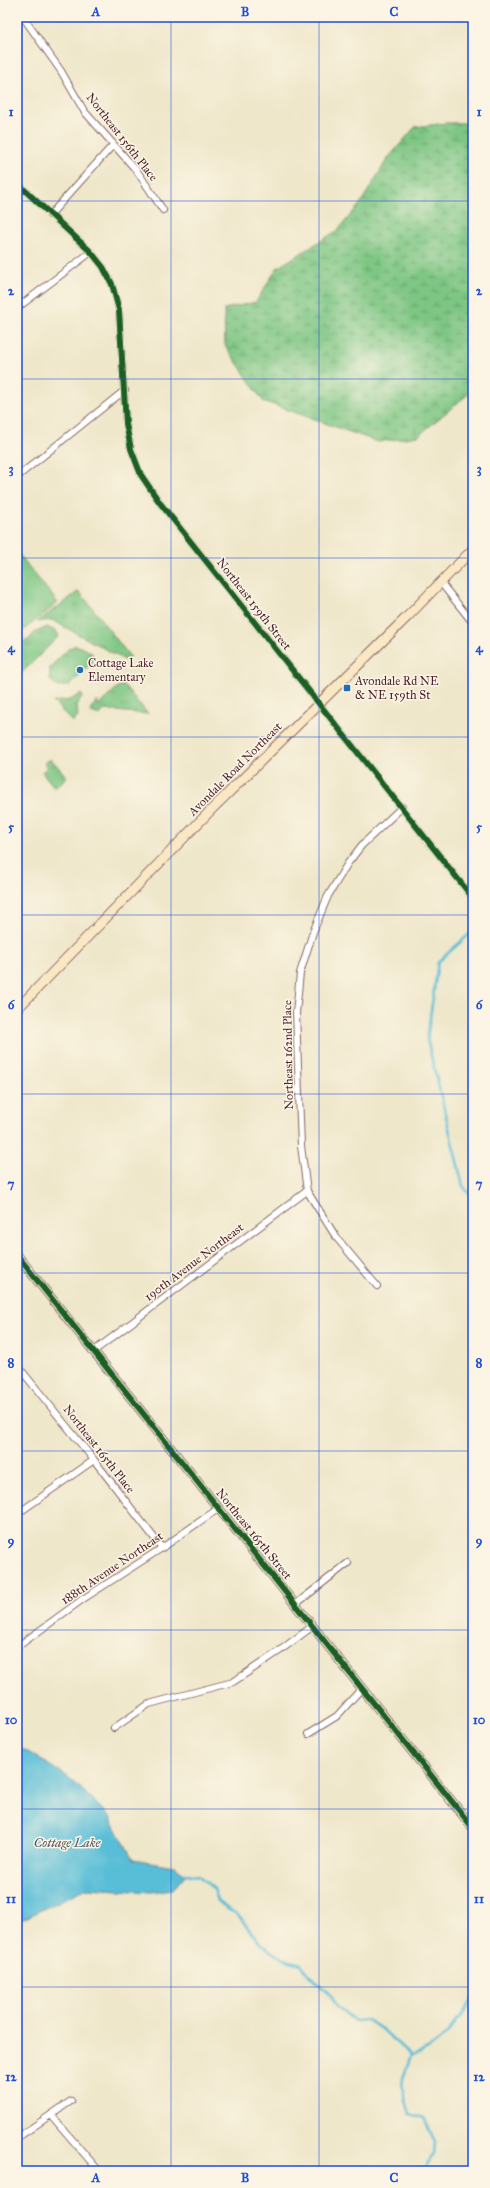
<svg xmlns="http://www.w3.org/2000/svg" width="490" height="2188" font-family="'IM FELL Great Primer',serif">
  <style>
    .grass { fill: url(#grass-tufts); stroke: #647257 }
    .wetland { fill: url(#wetland-marsh); stroke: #647257 }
    .pitch { fill: #7dc683; stroke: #647257 }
    .water { fill: #59bdd7; stroke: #526e81 }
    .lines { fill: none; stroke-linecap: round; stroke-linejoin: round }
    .stream { stroke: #59bdd7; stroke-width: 2.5 }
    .minor-casing { stroke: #846563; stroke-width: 8 }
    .tertiary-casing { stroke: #846563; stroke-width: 10 }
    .secondary-casing { stroke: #846563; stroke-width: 11 }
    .minor { stroke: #fff; stroke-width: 6 }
    .tertiary { stroke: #fff; stroke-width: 8 }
    .secondary { stroke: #fae7c3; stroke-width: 9 }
    .cycleway-casing { stroke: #fcf5e5; stroke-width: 8 }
    .cycleway { stroke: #1b5e20; stroke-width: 6 }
    .grid { fill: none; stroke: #1d4ed8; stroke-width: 1; stroke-opacity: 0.55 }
    .poi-dot { fill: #1f6fb2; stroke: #fcf5e5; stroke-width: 1.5 }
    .labels { text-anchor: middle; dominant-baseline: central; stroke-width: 3; stroke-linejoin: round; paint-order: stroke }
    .street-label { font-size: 12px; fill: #4a1f2b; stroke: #fcf5e5 }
    .poi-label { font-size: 12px; fill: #4a1f2b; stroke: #fcf5e5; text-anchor: start }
    .water-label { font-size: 13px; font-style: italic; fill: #4f5667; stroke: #fcf5e5 }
    .neatline { fill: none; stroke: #1d4ed8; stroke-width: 1.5 }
    .grid-label { font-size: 13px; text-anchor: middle; font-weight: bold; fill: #1d4ed8 }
  </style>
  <defs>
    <pattern id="grass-tufts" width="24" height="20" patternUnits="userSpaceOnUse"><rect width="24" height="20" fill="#7dc683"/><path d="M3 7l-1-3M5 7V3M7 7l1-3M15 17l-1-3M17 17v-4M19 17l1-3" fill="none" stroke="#68a06b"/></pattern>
    <pattern id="wetland-marsh" width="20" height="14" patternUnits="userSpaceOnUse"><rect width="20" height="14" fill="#7dc683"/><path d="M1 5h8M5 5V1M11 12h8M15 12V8" fill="none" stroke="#68a06b"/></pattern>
  </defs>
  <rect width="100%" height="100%" fill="#fcf5e5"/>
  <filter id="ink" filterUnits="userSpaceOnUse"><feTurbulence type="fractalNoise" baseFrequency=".025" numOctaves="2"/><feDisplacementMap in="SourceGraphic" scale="8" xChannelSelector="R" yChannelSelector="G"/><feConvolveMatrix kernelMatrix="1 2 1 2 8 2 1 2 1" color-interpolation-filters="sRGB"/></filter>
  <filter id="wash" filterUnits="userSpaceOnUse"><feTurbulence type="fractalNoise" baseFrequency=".012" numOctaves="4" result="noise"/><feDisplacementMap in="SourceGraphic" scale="16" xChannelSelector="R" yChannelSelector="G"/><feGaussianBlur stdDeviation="0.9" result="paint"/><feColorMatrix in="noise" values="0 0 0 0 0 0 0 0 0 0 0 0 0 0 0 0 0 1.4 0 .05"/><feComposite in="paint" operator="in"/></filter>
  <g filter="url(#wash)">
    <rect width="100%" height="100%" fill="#efe7ca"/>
    <path class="grass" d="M79,591L131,658L127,661L52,620L37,622Z
      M47,627L57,632L59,636L21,674L17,669V647L26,640L28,641L34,633Z
      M76,645L91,652L94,658L93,662L70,685L58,687L50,680V667L68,649Z
      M122,683L148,714L104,710L100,715L91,712V708L97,701L99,705Z
      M81,694L83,696L77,705L78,717L73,722L53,702L70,700Z
      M49,760H52L67,777L55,788L42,772L47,767L44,763Z"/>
    <path class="wetland" d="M446,123H473V390L418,436L378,442L263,401L225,345L224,309L256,302L277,268L338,230L360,204L388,158L415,127Z"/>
    <path class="pitch" d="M17,552L58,603L17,635Z"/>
    <path class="water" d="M17,1749L25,1750L71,1779L110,1817L133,1859L174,1866L186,1874L173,1889L151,1892L87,1888L17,1922Z"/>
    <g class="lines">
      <path class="stream" d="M473,931L438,962L427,1039L463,1186L473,1199
        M186,1874L199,1876L214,1889L218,1901L229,1910L237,1914L260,1943L283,1959L301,1964L310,1975L329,1994L338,2007L355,2021L367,2020L382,2029L411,2056
        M411,2056L401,2084L410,2114L424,2118L435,2142L434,2154L424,2171
        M411,2056C440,2049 459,2020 473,1996"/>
    </g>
  </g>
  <g filter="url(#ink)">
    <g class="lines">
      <g class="minor-casing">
        <path id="minor" d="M23,17L61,71L84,111L137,171L163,210
          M17,183L91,252L103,267L112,284L119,310L126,424L131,449L141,475L160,503L473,898
          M50,215L113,145
          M17,308L91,252
          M17,477L125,390
          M441,583L473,623
          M377,1286L336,1237L307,1191L301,1146L296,1013L300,973L313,932L328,896L348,863L362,845L402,807
          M94,1351L307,1191
          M17,1365L94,1460L162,1548
          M17,1379L24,1374
          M17,1514L94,1460
          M296,1604L348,1563
          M17,1647L83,1599L162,1548L219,1508
          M114,1728L149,1704L233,1682L278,1652L313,1626
          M308,1734L337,1716L362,1688
          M51,2115L99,2171
          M17,2138L71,2101"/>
      </g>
      <g class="tertiary-casing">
        <path id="tertiary" d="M17,1255L473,1828"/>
      </g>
      <g class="secondary-casing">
        <path id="secondary" d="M17,1009L212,809L408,616L473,549"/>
      </g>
      <use href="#minor" class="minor"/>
      <use href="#tertiary" class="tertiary"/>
      <use href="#secondary" class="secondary"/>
      <g class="cycleway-casing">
        <path id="cycleway" d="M17,183L91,252L103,267L112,284L119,310L126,424L131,449L141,475L160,503L473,898
          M17,1255L473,1828"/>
      </g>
      <use href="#cycleway" class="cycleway"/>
    </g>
  </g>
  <path class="grid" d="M171,17V2171M319,17V2171M17,201H473M17,379H473M17,558H473M17,737H473M17,915H473M17,1094H473M17,1273H473M17,1451H473M17,1630H473M17,1809H473M17,1987H473"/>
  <g class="poi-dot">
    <circle cx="80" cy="670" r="4"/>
    <rect x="343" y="684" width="8" height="8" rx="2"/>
  </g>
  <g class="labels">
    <g class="street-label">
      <text transform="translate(122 137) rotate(52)">Northeast 156th Place</text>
      <text transform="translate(254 604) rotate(52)">Northeast 159th Street</text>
      <text transform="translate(235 769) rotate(-45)">Avondale Road Northeast</text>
      <text transform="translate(288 1055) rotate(-91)">Northeast 162nd Place</text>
      <text transform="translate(194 1262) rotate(-37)">190th Avenue Northeast</text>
      <text transform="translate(99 1449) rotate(52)">Northeast 165th Place</text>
      <text transform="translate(254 1534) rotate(51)">Northeast 165th Street</text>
      <text transform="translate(112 1568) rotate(-34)">188th Avenue Northeast</text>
    </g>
    <g class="poi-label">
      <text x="88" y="663">Cottage Lake<tspan x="88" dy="14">Elementary</tspan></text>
      <text x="355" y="681">Avondale Rd NE<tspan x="355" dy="14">&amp; NE 159th St</tspan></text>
    </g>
    <g class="water-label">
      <text x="67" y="1843">Cottage Lake</text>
    </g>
  </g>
  <rect width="490" height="2188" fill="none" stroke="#fcf5e5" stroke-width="44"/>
  <rect x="22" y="22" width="446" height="2144" class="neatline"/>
  <g class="grid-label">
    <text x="96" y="16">A</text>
    <text x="245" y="16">B</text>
    <text x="394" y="16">C</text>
    <text x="11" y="116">1</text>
    <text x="479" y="116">1</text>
    <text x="11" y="295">2</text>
    <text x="479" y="295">2</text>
    <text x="11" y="473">3</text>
    <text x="479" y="473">3</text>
    <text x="11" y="652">4</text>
    <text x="479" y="652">4</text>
    <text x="11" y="831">5</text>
    <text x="479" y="831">5</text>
    <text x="11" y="1009">6</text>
    <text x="479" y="1009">6</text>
    <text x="11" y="1188">7</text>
    <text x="479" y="1188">7</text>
    <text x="11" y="1367">8</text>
    <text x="479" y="1367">8</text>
    <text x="11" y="1545">9</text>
    <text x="479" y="1545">9</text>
    <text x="11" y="1724">10</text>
    <text x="479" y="1724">10</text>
    <text x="11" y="1903">11</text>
    <text x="479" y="1903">11</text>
    <text x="11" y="2081">12</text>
    <text x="479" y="2081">12</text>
    <text x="96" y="2182">A</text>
    <text x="245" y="2182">B</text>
    <text x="394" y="2182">C</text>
  </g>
</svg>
